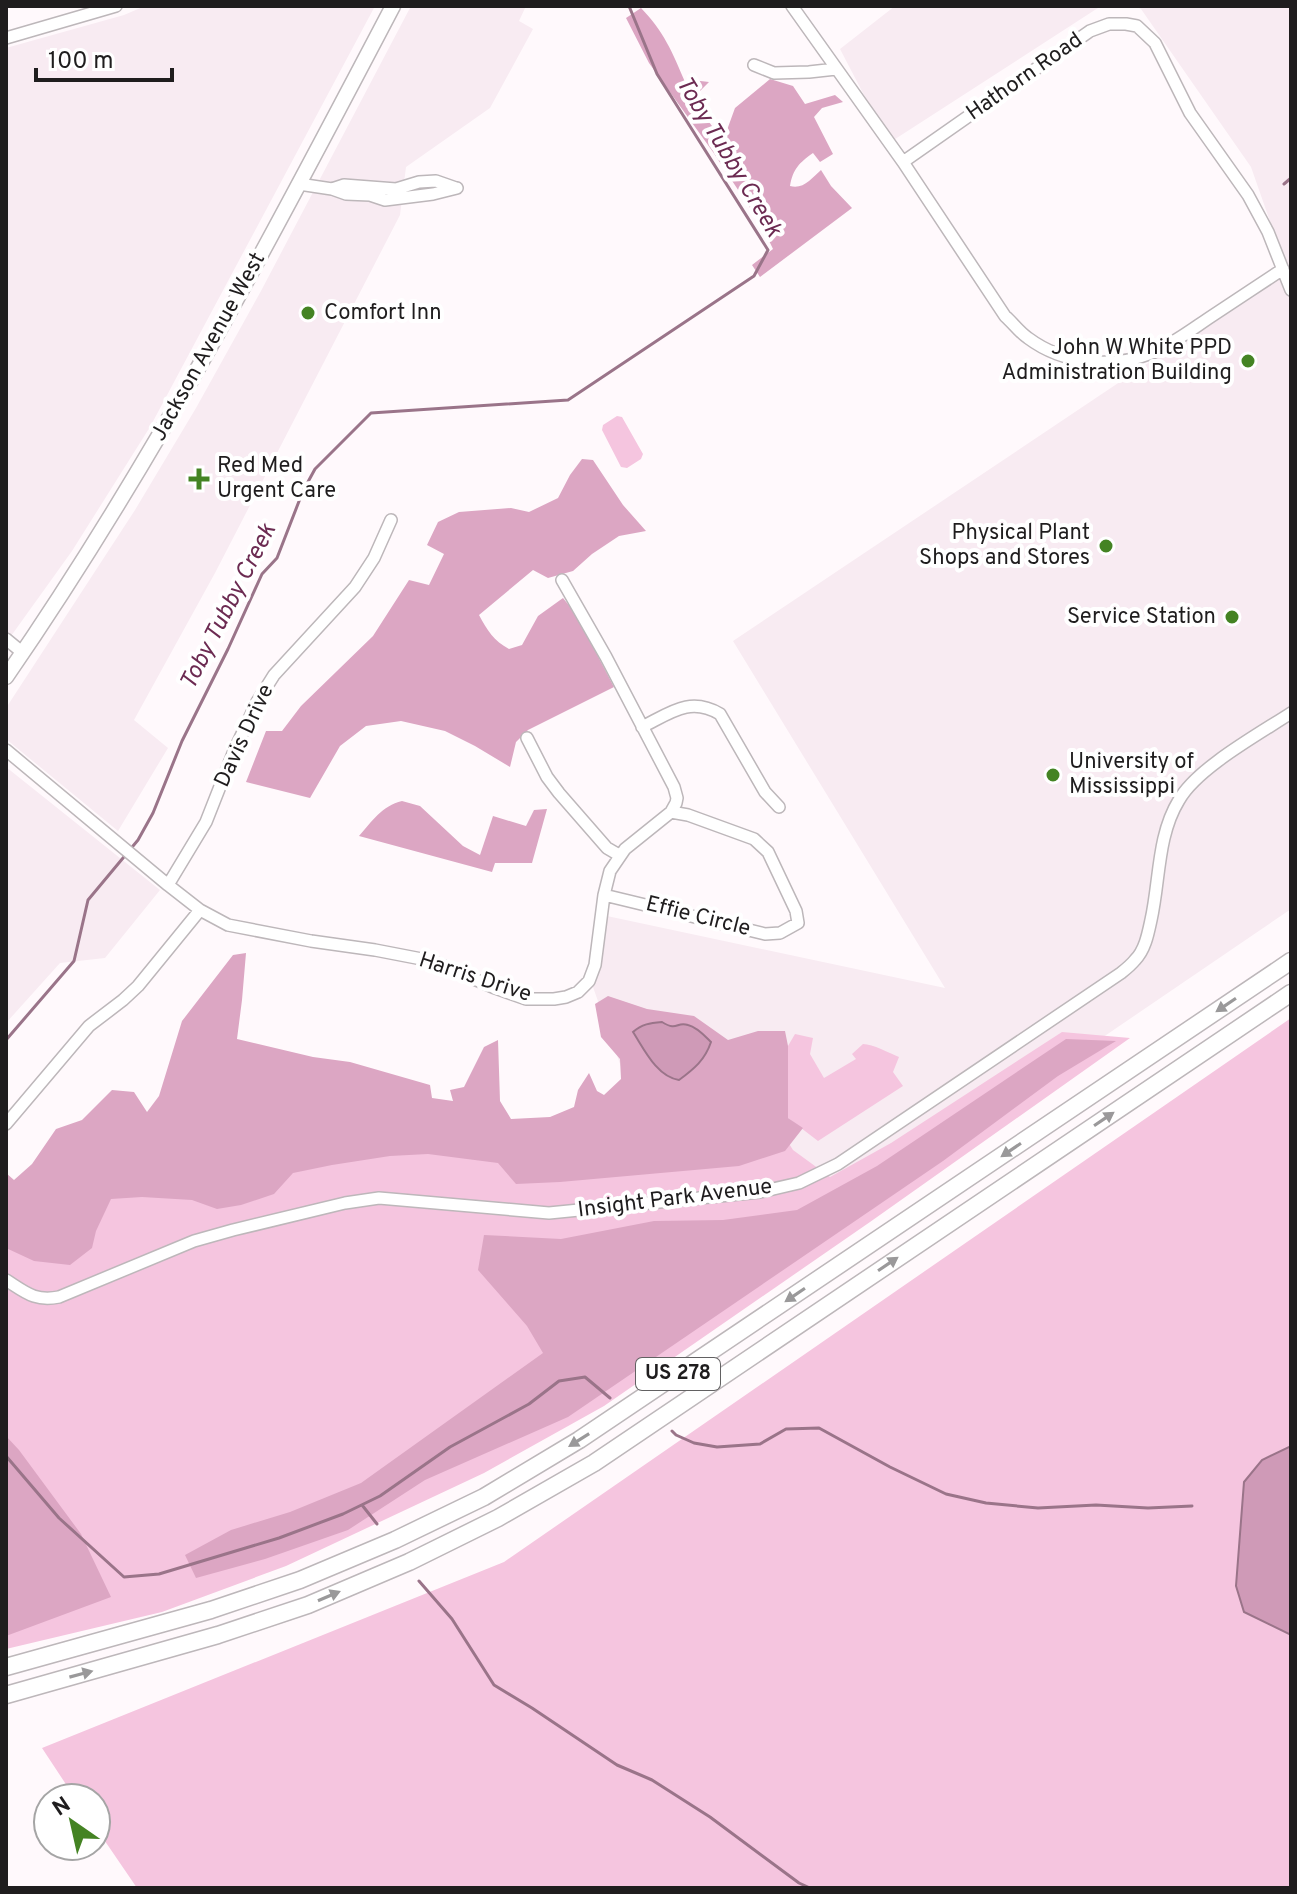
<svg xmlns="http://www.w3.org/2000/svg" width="1297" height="1894" font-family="Overpass,sans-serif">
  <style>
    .built { fill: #f8ebf2 }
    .green { fill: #f5c5df }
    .forest { fill: #dca6c3 }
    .water { fill: #cf9ab7; stroke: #9a7489; stroke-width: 2 }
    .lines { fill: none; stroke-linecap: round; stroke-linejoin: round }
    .stream { stroke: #9a7489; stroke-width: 3 }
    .minor-casing { stroke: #bdb7ba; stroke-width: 14 }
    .major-casing { stroke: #bdb7ba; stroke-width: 17 }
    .highway-casing { stroke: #bdb7ba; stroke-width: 19 }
    .minor { stroke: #fff; stroke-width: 11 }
    .major { stroke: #fff; stroke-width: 14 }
    .highway { stroke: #fff; stroke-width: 16 }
    .oneway { fill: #9a999a }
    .poi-dot { fill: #448323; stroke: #fff; stroke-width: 3 }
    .labels { text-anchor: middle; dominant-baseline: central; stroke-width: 8; stroke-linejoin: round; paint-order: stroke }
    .shield { fill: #fff; stroke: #626162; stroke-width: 2 }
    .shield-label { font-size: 20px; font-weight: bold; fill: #1f1d1e }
    .street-label { font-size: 22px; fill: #1f1d1e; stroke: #fff }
    .poi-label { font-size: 22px; fill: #1f1d1e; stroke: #fff; text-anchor: start }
    .water-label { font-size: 24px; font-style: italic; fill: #6c2b52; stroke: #fff }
  </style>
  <rect width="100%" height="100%" fill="#fff9fc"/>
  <path class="built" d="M145,6H375L150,427L72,551L6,643V48L124,15Z
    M411,6H526L519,21L533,29L490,108L406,167L400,215L215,573L134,720L168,748L118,831L6,739V708L135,510L196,408L261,291Z
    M895,6H1101L889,143L840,49Z
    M1135,6H1291V909L980,1121L544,1424L665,1192L593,987L607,916L945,988L733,641L1287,270L1251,167L1141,9Z
    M6,767L160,890L105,958L60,963L6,1023Z"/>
  <path class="green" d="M617,416L622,417L643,454L641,459L627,468L621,467L602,430L603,425Z
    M1291,1018V1888H137L96,1828V1798H75L42,1748L504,1562Z
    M1062,1032L1130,1038L870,1222L604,1406L484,1473L286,1566L162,1612L6,1649V1233L92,1155L528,1144L750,1082L793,1150L830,1177L891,1143Z
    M795,1034L813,1038L810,1054L824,1078L856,1059L852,1054L863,1044C873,1044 889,1053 899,1057L893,1072L903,1086L818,1141L788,1118V1046Z"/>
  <path class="forest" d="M641,8C664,32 672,51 685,82L692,80L709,82L698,93L694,102L718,134L727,130L735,108L770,79L793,86L805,104L835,95L843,102L822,108L814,117L833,154L820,162L813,153C799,163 793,169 790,186C803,190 812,178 821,170L831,186L852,208L760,277L752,265L773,249L762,226L713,152L649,63L626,18Z
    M582,459L593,460L623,505L646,531L619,536L592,554L573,571L548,578L533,570L479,615C487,630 494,641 509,649L522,645L538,616L563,598L576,614L614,687L528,730L516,742L510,767L475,746L445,731L401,721L366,726L340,746L310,798L246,782L266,731H282L301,706L373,636L409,580L429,585L444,554L427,545L438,522L459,512L511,508L529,512L558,498L570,475Z
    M402,801L420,806L463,846L480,855L493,816L526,826L534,810L547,809L532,863H495L492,872L359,836C372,821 382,806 402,801Z
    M246,953L242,1000L237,1039L313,1057L350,1062L430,1085L432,1098L453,1101L450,1090L464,1087L484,1047L498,1040L500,1101L511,1119L550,1117L574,1107L578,1090L589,1073L597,1091L604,1095L621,1079L620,1059L601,1037L595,1004L608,996L647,1009L694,1016L728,1040L758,1031H785L788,1046V1118L803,1128L785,1151L739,1166L560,1182L516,1184L498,1163L428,1154L390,1156L332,1165L293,1173L274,1194L241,1205L217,1209L192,1200L142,1197L111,1199L96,1231L92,1248L70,1265L34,1261L6,1248V1173L14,1180L32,1164L56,1129L82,1120L112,1090L134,1092L147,1112L159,1096L182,1021L233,955Z
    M1066,1039L1116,1041L1058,1076L943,1161L568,1417L425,1480L348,1530L265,1559L196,1578L185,1555L231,1530L290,1512L361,1483L543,1353L527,1326L478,1270L484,1235L561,1239L654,1221L723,1220L797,1210L877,1166Z
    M6,1436L19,1450L81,1534L111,1597L6,1636Z"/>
  <path class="water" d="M662,1022C678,1032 676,1021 688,1025C697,1027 705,1036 711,1042C705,1060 694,1069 679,1080C657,1077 644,1049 633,1032C642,1024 650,1023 662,1022Z
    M1291,1446V1635L1244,1612L1236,1586L1244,1482L1262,1460Z"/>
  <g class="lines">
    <path class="stream" d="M1284,184L1291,178
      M6,1040L74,961L88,900L138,840L153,813L182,741L228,649L262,574L277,558L303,491L315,469L371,413L568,400L754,276L768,250L657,74L629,6
      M672,1431L676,1435L694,1443L717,1447L760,1444L786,1429L819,1428L890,1467L946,1494L986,1503L1038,1508L1096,1505L1148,1508L1192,1506
      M6,1456L59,1518L124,1577L159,1574L279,1538L343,1514L380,1496L450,1447L529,1404L559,1381L585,1377L610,1398
      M362,1505L377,1524
      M419,1581L452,1619L494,1685L532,1708L617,1765L652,1780L710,1817L799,1883L810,1888"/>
    <g class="minor-casing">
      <path id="minor" d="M792,6L903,162L1005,316C1013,323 1019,332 1028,338C1063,364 1111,369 1152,353C1175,343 1195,327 1215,314C1238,299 1260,284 1283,269
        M6,38L116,6
        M754,65L774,73L809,72L836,69
        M903,162L1090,31L1109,24H1126L1137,26L1155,43L1190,113L1248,195L1268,232L1291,290
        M299,184L332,189L346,194L370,195L385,200L433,194L457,188
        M332,189L344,185L396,189L419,182L436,181L456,188
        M6,639L23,653
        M642,727C670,713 690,696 720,714L765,792L779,807
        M527,738L547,777L559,793L607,848L619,855
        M6,750L168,885L200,910L228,925L311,941L375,950L432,961L495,988L526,999H554L566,997L578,992L589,981L595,965L604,895L610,871L625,849L671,812L676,803L677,798L674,787L606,657L562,580
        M168,885L206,822L234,751L257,702L274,675L355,587L374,558L391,520
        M604,895L765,934L780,933L798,923L796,911L768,852L754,839L688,815L671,812
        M6,1124L89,1026L123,1000L138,986L200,910
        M6,1280C25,1292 35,1302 59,1297L194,1241L233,1230L345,1203L379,1198L549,1213L760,1192L799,1183L838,1164L1121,973C1126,969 1131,965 1135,960C1145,950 1148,934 1151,920C1160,880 1157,836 1179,800C1197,768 1259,734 1291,713"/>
    </g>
    <g class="major-casing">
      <path id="major" d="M6,677C153,464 273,235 393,6"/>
    </g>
    <g class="highway-casing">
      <path id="highway" d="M6,1667L211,1610L300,1580L395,1540L484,1497L579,1440L1291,961
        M6,1695L218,1635L308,1605L409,1562L498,1518L594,1463L1291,993"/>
    </g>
    <use href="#minor" class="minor"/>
    <use href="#major" class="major"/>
    <use href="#highway" class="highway"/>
  </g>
  <defs><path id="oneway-solid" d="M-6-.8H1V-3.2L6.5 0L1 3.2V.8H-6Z" transform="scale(2)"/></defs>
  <g class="oneway">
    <use href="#oneway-solid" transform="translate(1226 1005) rotate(146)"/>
    <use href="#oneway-solid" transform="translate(1104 1119) rotate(-34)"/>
    <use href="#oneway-solid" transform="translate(1011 1150) rotate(146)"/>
    <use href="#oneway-solid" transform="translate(888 1264) rotate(-34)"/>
    <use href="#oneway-solid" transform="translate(795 1295) rotate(146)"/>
    <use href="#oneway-solid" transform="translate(579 1440) rotate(148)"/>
    <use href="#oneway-solid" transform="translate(329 1596) rotate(-23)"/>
    <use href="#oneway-solid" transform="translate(81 1674) rotate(-15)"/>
  </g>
  <g class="poi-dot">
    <circle cx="308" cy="313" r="8"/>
    <circle cx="1248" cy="361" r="8"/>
    <path d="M195 467h8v8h8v8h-8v8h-8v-8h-8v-8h8z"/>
    <circle cx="1106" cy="546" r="8"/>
    <circle cx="1232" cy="617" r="8"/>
    <circle cx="1053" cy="775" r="8"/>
  </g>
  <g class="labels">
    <rect class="shield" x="636" y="1358" width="84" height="32" rx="6"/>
    <g class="shield-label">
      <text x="678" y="1374">US 278</text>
    </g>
    <g class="street-label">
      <text transform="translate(1025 77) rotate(-35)">Hathorn Road</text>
      <text transform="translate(209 347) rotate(-61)">Jackson Avenue West</text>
      <text transform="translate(245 736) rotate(-65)">Davis Drive</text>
      <text transform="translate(698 917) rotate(14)">Effie Circle</text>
      <text transform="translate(475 978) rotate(18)">Harris Drive</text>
      <text transform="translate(675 1199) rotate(-7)">Insight Park Avenue</text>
    </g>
    <g class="poi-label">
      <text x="324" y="313">Comfort Inn</text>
      <text x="1232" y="348" text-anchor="end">John W White PPD<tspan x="1232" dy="25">Administration Building</tspan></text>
      <text x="217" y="466">Red Med<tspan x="217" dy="25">Urgent Care</tspan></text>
      <text x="1090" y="533" text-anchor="end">Physical Plant<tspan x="1090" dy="25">Shops and Stores</tspan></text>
      <text x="1216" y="617" text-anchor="end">Service Station</text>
      <text x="1069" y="762">University of<tspan x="1069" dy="25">Mississippi</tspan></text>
    </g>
    <g class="water-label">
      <text transform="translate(728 157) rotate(59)">Toby Tubby Creek</text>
      <text transform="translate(229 607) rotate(-63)">Toby Tubby Creek</text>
    </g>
  </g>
  <rect width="1297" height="1894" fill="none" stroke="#1f1d1e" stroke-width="16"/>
  <g transform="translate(72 1822) rotate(326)"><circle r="38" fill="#ffffff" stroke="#a5a5a5" stroke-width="2"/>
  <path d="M0-6L14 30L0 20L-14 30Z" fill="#448323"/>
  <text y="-12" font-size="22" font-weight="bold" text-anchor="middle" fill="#1f1d1e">N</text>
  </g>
  <path d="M36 68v12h136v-12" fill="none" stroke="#1f1d1e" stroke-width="4"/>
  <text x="48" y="68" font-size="24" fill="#1f1d1e" stroke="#ffffff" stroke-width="6" paint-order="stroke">100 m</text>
</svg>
